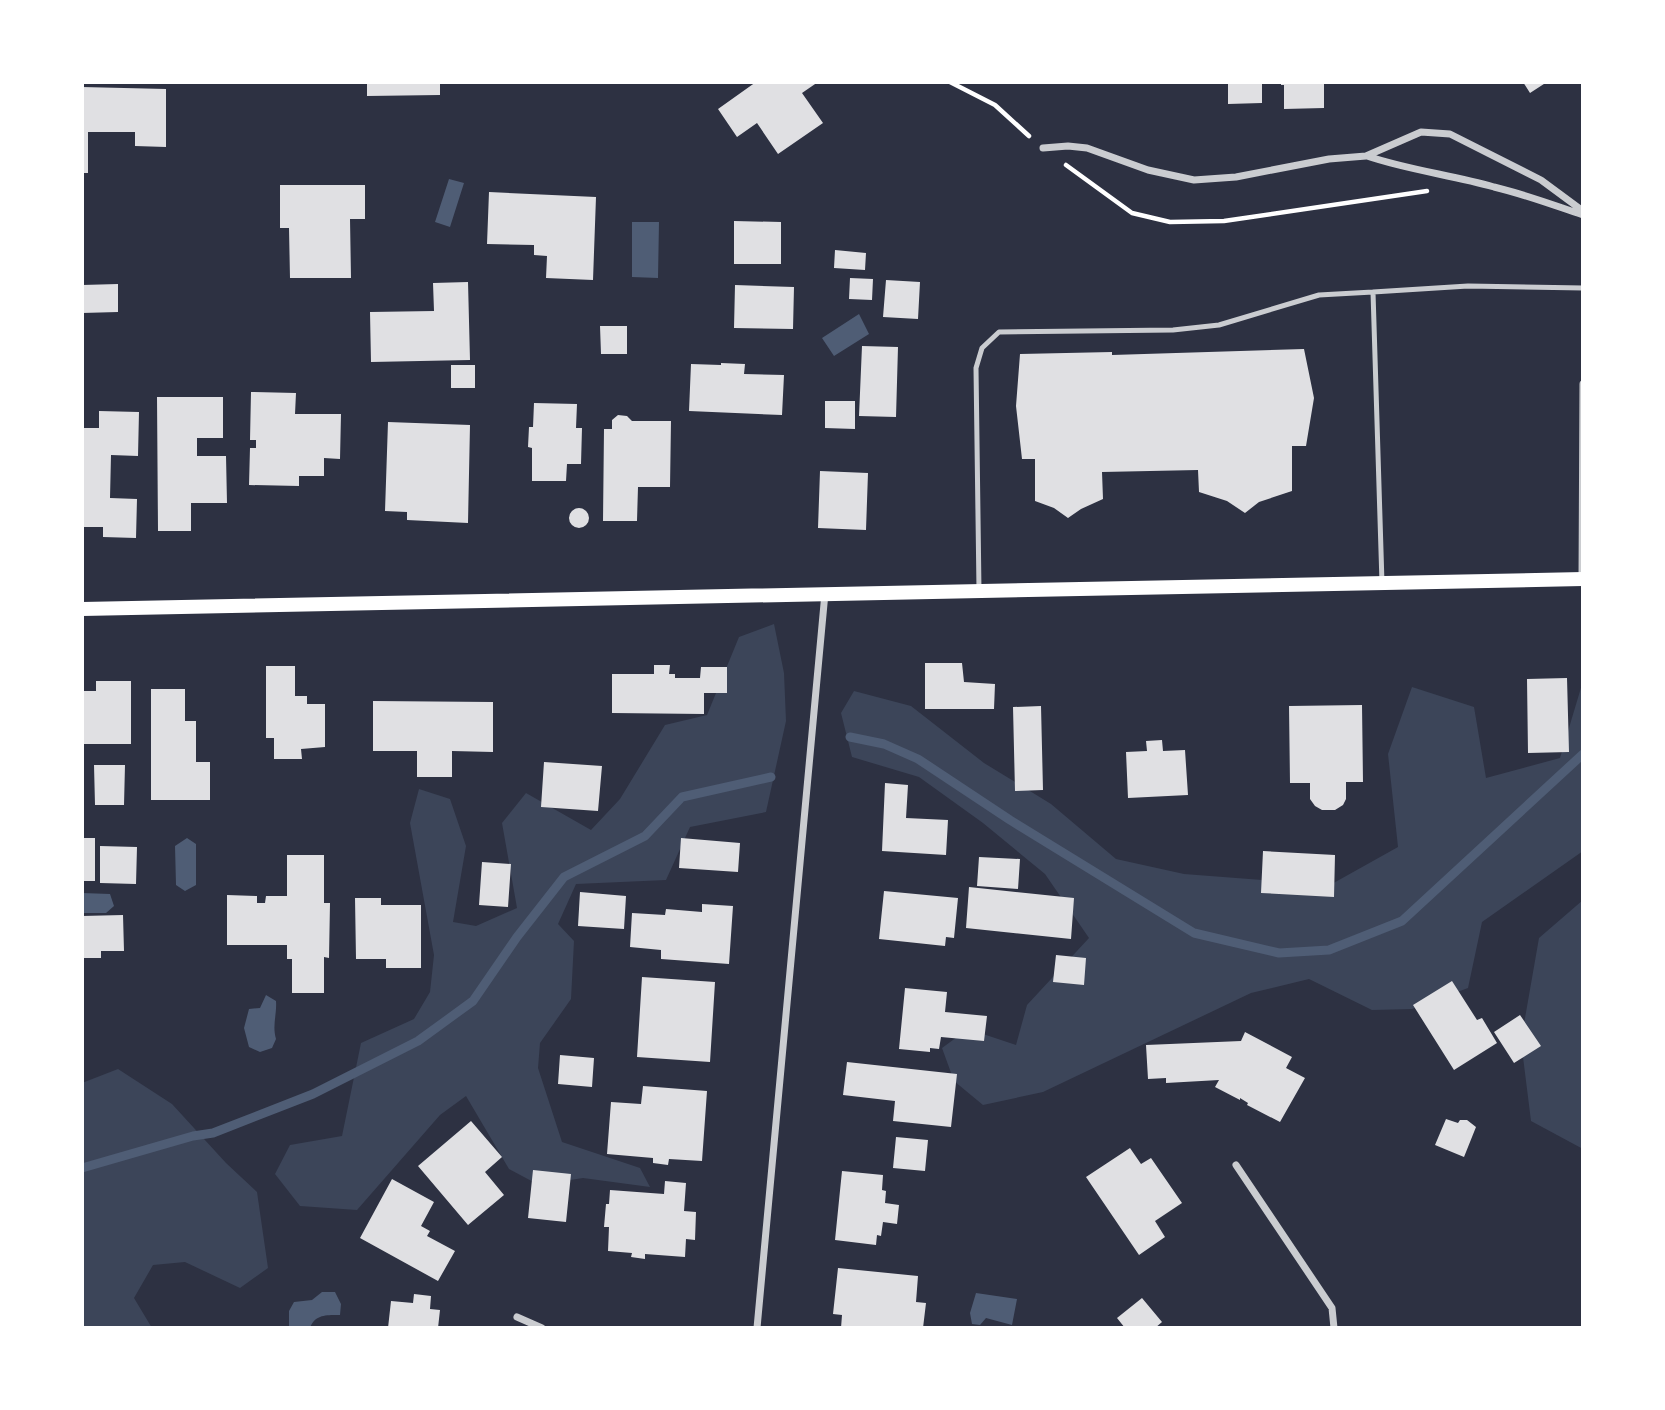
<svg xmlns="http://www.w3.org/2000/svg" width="1665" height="1410" font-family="'Golos Text',sans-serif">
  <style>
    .green { fill: #3c4559 }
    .water { fill: #4f5d75 }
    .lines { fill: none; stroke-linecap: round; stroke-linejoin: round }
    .stream { stroke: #4f5d75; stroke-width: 9 }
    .building { fill: #e0e0e3 }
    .path { stroke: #fff; stroke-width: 4.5 }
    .service { stroke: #caccd0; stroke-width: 5 }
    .minor { stroke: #caccd0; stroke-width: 7 }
    .secondary { stroke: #fff; stroke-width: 14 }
  </style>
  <rect width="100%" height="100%" fill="#2d3142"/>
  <path class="green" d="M774,624L784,673L786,721L766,812L690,827L666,880L576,884L558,924L574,941L571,999L540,1043L538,1068L562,1142L640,1168L650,1187L583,1178L539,1185L509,1169L466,1096L440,1115L357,1210L300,1206L275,1174L290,1145L342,1136L361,1043L414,1019L430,992L434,955L410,823L419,789L450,799L466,846L453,922L476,926L517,908L502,823L526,793L591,830L620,799L665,725L707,715L739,637Z
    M1583,681V851L1482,922L1468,988L1412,1009L1372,1010L1309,979L1251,993L1043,1092L983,1105L954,1081L942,1048L968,1029L1016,1045L1027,1005L1089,938L1045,874L983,823L919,777L852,757L841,713L854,691L911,706L984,763L1051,804L1116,859L1184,874L1330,885L1398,847L1388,754L1412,687L1474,707L1486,778L1560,758Z
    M1583,900V1149L1531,1121L1521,1041L1539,938Z
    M118,1069L172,1104L226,1163L257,1192L268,1268L240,1288L185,1262L153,1265L134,1298L152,1328H82V1083Z"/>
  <path class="water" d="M449,179L464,183L450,227L435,222Z
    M632,222H659L658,278L632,277Z
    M859,314L869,334L834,356L822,338Z
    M187,838L196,844V885L185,891L176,885L175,846Z
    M82,893L110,894L114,906L106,913H82Z
    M266,995L276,1001C277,1015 272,1025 276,1039L272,1048L260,1052L249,1047L244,1028L249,1009L260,1008Z
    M322,1292H335L341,1304L340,1315C327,1315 315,1314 310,1328H289V1311L294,1302L312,1300Z
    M976,1293L1017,1299L1012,1325L986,1318L980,1325L972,1324L970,1313Z"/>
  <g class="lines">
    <path class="stream" d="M850,737L884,744L918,759L1010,820L1194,933L1279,953L1329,950L1402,921L1583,754
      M82,1168L193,1136L213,1133L313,1094L418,1041L473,1001L517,937L564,877L645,836L682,797L771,777"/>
  </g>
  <path class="building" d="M367,82H440V95L367,96Z
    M756,82H818L802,93L823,123L778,154L757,123L737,137L718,109Z
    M1228,82H1262V103L1228,104Z
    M1281,82H1324V108L1284,109V85H1281Z
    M1523,82H1547L1530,93Z
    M82,87L166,89V147L135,146V132H88V173H82Z
    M280,185H365V219H350L351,278H290L289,228H280Z
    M489,192L596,197L593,280L546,278L547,256L534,255V245L487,244Z
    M734,221L781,222V264H734Z
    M835,250L866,253L865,270L834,268Z
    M850,278L873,279L872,300L849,299Z
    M886,280L920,282L918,319L883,317Z
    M468,282L470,360L371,362L370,312L434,311L433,283Z
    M118,284V312L82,313V285Z
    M735,285L794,287L793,329L734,328Z
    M600,326H627V354H601Z
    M862,346L898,347L896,417L859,416Z
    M1304,349L1314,398L1306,446H1292V491L1259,502L1245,513L1227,501L1199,492L1198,470L1102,472L1103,499L1081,509L1068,518L1054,508L1035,501V459H1022L1016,406L1020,354L1112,352V355Z
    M721,363L745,364L744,374L784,375L782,415L689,411L691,364L721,365Z
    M451,365H475V388H451Z
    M251,392L296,393L295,414H341L340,459L324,458V476H299V486L249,485L250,448H256V440H250Z
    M157,397H223V438H197V456H226L227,503H191V531H158Z
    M825,401H855V429L825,428Z
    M534,403L577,404L576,428H582L581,464H567L566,481H532V448L528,447L529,427H533Z
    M99,411L139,412L138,456L111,455L110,498L137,499L136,538L103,537V527H82V428H99Z
    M618,415L627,416L632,421H671L670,487H638L637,521H603L604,429H612V420Z
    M388,422L470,425L468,523L407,520V512L385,511Z
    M820,471L868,473L866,530L818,528Z
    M569 518a10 10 0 1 1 20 0a10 10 0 1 1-20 0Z
    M925,663H962L964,682L995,684L994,709H925Z
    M654,665H670L669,674H675V678H700L701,667H727V693H704V714L612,713V674H654Z
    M266,666H295V696H307V704H325V747L301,749L302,759H274V738H266Z
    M1567,678L1569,752L1528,753L1527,679Z
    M96,681H131V744H82V691H96Z
    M151,689H185V721H196V762H210V800H151Z
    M373,701L493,702V752L452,751V777H417V751H373Z
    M1362,705L1363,782H1346V799L1343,805L1335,810H1322L1315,806L1310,799V783H1290L1289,706Z
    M1041,706L1043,790L1015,791L1013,707Z
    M1162,740L1163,751L1185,750L1188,795L1128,798L1126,752L1147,751L1146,741Z
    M544,762L602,766L598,811L541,807Z
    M94,765H125L124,805H95Z
    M885,783L908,785L906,818L948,820L946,855L882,851Z
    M82,838H95V881H82Z
    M681,838L740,843L738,872L679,868Z
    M100,846L137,847L136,884L100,883Z
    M1263,851L1335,855L1334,897L1261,893Z
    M287,855H324V903H330L329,958L324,957V993H292V959H287V945H227V895L257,896V903H265L266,896H287Z
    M979,857L1020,859L1018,889L977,886Z
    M482,862L511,864L508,907L479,905Z
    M969,887L1074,898L1071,939L966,928Z
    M884,891L958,898L954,938L946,937L945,946L879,939Z
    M580,892L626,896L624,929L578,926Z
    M355,898H381V905H421V968H386V959H356Z
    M702,904L733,906L729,964L661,959V950L630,947L632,913L665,915L666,909L702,912Z
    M123,915L124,951H101V958H82V916Z
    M1056,955L1086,958L1084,985L1053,982Z
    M642,977L715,982L710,1062L637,1057Z
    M1452,981L1477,1020L1482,1018L1497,1043L1454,1070L1413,1005Z
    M905,988L947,992L945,1012L987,1016L984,1041L941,1037L939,1049L930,1048V1052L899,1049Z
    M1520,1015L1541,1046L1514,1063L1494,1032Z
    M1245,1032L1292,1057L1286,1068L1305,1078L1280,1122L1247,1105L1248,1103L1240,1098V1100L1215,1087L1219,1080L1166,1083V1078L1148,1079L1146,1045L1241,1041Z
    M560,1055L594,1058L592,1087L558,1084Z
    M847,1062L957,1074L951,1127L893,1121L895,1101L843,1095Z
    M643,1086L707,1091L702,1161L669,1159L668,1165L653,1163V1158L607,1154L611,1102L641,1104Z
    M1446,1119L1458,1123L1460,1120H1467L1476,1127L1464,1157L1435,1145Z
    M471,1121L502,1157L485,1172L504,1195L468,1225L418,1166Z
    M896,1137L928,1140L925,1171L893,1168Z
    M1130,1148L1141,1164L1151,1158L1182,1203L1155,1221L1165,1237L1139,1255L1086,1177Z
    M533,1170L571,1174L566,1222L528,1218Z
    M842,1171L883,1175L882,1190L886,1191L885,1203L899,1205L897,1224L883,1222L881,1236L877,1235L876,1245L835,1240Z
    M392,1179L434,1202L421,1226L430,1231L427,1236L455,1251L438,1281L360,1238Z
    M665,1181L686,1183L684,1211L696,1212L695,1240L686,1239L685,1257L645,1254V1259L631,1257L632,1253L608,1251L609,1227H604L606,1204H609L610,1190L664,1194Z
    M838,1268L918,1276L916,1302L926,1303L923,1328H841L842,1315L833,1314Z
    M414,1294L431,1296L430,1309L440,1310L438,1328H388L391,1301L413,1303Z
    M1142,1298L1162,1322L1155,1328H1125L1117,1318Z"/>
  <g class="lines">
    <path class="path" d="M950,82L995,105L1029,136
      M1066,165L1132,213L1170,222L1224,221L1427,191"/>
    <path class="service" d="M1382,583L1373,292L1468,286L1583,288
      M979,590L976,368L982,348L999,332L1173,330L1219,325L1319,295L1373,292"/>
    <path class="minor" d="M1043,148L1068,146L1087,148L1148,170L1194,180L1236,177L1329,159L1366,156L1421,132L1450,134L1541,180L1583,211
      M1367,156C1408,170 1452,175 1494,187C1524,194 1553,205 1583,215
      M1582,578L1583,384
      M1236,1165L1332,1308L1334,1328
      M517,1317L542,1328
      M757,1328L825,593"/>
    <path class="secondary" d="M82,609L1583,579"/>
  </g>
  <rect width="1665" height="1410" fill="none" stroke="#ffffff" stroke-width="168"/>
</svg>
